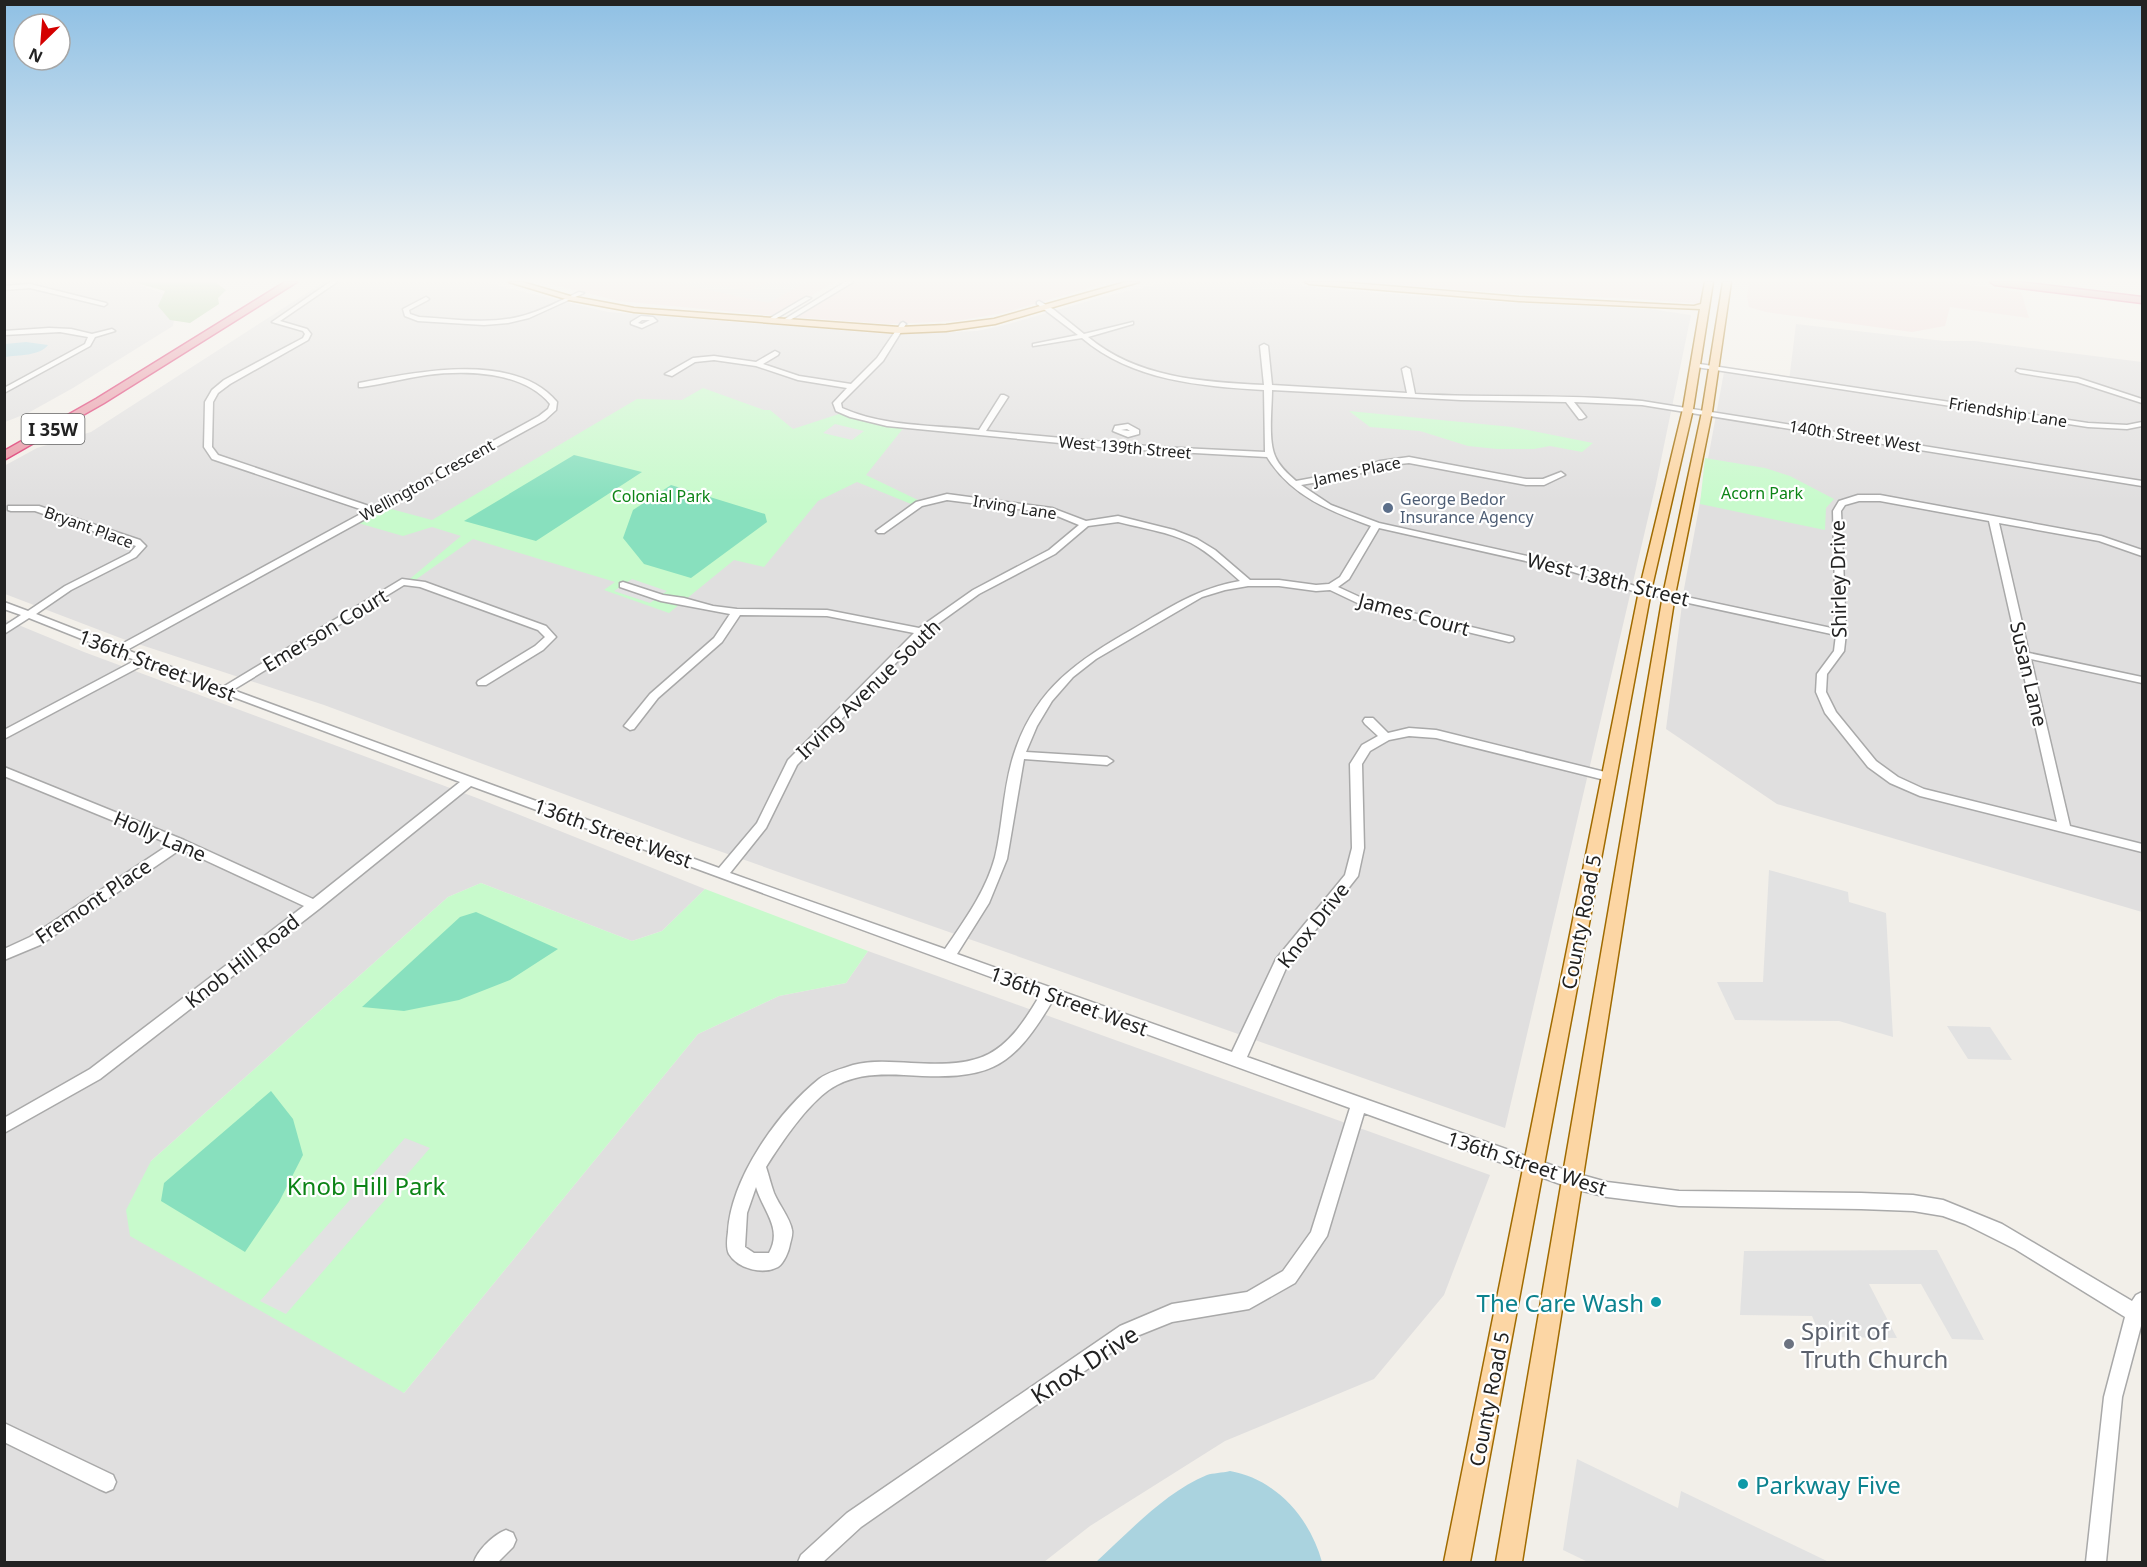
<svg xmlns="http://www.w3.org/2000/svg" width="2147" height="1567" font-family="'Noto Sans',sans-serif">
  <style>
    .residential { fill: #e0dfdf }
    .commercial { fill: #f2dad9 }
    .forest { fill: #add19e }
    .park { fill: #c8facc }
    .pitch { fill: #88e0be }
    .parking { fill: #e2e2e2 }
    .water { fill: #aad3df }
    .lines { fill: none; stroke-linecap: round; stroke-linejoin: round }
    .minor-casing { stroke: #a9a9a9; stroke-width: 3 }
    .major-casing { stroke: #a06b00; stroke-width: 3 }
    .highway-casing { stroke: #dc2a67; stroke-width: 3 }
    .minor { fill: #fff; fill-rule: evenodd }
    .major { fill: #fcd6a4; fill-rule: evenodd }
    .highway { fill: #e892a2; fill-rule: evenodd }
    .service-dot { fill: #5c6f8a; stroke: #fff; stroke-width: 2 }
    .culture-dot { fill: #0f9aa8; stroke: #fff; stroke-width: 2 }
    .worship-dot { fill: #6b7280; stroke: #fff; stroke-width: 2 }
    .labels { text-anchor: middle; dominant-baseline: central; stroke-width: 4.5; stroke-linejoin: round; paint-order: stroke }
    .far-street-label { font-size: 16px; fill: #222; stroke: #fff }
    .far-park-label { font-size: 16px; fill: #0c8416; stroke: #fff }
    .far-service-label { font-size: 16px; fill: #4e5e75; stroke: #fff; text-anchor: start }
    .shield { fill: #fff; stroke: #646464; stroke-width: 1.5 }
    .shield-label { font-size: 18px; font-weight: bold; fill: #222 }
    .street-label { font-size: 20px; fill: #222; stroke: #fff }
    .near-park-label { font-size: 24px; fill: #0c8416; stroke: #fff }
    .near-culture-label { font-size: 24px; fill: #0d838f; stroke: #fff; text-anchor: end }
    .near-worship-label { font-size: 24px; fill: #5b616d; stroke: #fff; text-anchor: start }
    .near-street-label { font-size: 24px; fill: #222; stroke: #fff }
  </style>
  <rect width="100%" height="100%" fill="#f2efe9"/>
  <path class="residential" d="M5,282L135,283L177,299L173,326L73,388L28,413L5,422Z
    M324,282H483L608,312L888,334L977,331L1005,325L1106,296L1168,282H1276L1327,289L1497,302L1650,309L1691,315L1656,484L1505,1128L685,839L324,705L123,639L5,594L4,466L37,448L91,432Z
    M1796,324L1944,341H1975L2142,362V912L1777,804L1666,729L1684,589L1724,372L1789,381Z
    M4,619L84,652L477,798L705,889L662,931L632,941L481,883L448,897L151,1161L404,1393L698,1034L779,996L846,983L868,951L1490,1175L1444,1295L1374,1379L1225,1441L1090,1526L1044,1562H5Z"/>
  <path class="commercial" d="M542,282H835L776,316L619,301Z
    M850,282H1110L1003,313L957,321L890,324L791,317Z
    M1362,282H1709L1704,306L1692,303L1637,299L1518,294Z
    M1749,282H1947L2021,292L2029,318L1950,307L1945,326L1912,332L1766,312L1749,307L1747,297Z"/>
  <path class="forest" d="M133,282H215L226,290L218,298L219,304L190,323L170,320L158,306L165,291Z"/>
  <path class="park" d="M703,388L764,410H770L793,429L845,412L905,426L866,475L922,502L916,506L857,482L818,501L764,567L734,560L669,613L604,590L615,582L473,539L411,583H405L461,536L432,527L403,536L351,521L380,506L432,520L637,399L682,400Z
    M1349,411L1512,427L1593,443L1582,452L1550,446L1534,449H1497L1468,446L1420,431L1370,427Z
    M1705,458L1765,468L1790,476L1834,499L1826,508L1825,530L1700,504Z
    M481,883L632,941L662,931L705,889L868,951L846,983L779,996L698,1034L404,1393L130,1236L126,1210L151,1161L448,897Z"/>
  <path class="pitch" d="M574,455L642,472L536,541L464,521Z
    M671,485L765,514L767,522L691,578L644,564L623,538L633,510Z
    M476,912L558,949L510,980L459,1000L404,1011L362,1007L460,917Z
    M271,1091L293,1119L303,1155L279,1202L245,1252L161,1201L164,1183Z"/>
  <path class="parking" d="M672,282H702L750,291L766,282H806L769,303Z
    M1257,283L1330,294L1331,296L1328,300L1254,289Z
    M835,424L864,431L852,440L823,433Z
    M632,579L667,591L650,603L614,591Z
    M1769,870L1848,892L1849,902L1886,913L1893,1037L1839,1021L1735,1020L1717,982H1763Z
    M1947,1026L1990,1027L2012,1060L1968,1059Z
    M405,1138L430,1148L286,1314L260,1301Z
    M1937,1250L1984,1340L1952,1339L1921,1284H1869L1897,1338L1821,1337L1812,1316L1740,1315L1744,1251Z
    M1577,1459L1678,1508L1681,1491L1829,1562H1588L1563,1550Z"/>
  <path class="water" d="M26,342L48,345C40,356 18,355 5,357V344Z
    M1230,1471C1276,1479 1310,1518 1322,1562H1096C1129,1532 1164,1493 1207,1475C1213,1473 1222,1473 1230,1471Z"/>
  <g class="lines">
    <g class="minor-casing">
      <path id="minor" d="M330,282H337L280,321L307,329L311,334L308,340L230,384L218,393L213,402L212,447L218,455L372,507L539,416L548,409L550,404C523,371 466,370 427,375C405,378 384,384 362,387H359V383C416,372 515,351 557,402L556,410L545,420L127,650L223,687L402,579L425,582L546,626L556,637L543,650L486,685H478L477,683L478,681L535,646L545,637L538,630L420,587L404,585L233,690L719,868L757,823L788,760L914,633L827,616L740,615L722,642L658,698L634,729L630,730L624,726L650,694L714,638L730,614L661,601L620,587V583L623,582L663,595L684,598L713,606L737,609L827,610L919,628L973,590L1049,550L1079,525L1050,513L947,500L922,506L884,533H878L876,531L916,502L947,494L1052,508L1086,521L1118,516L1174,530L1197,539L1215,550L1250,580H1279L1316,585L1329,584L1340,577L1371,526C1330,511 1291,496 1267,457L1122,449L887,426L850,417L836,411L833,403L847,388L798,380L756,366L714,360L695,362L672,376L665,374L693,358L714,356L756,362L775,351L779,353L778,355L763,364L799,376L851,384L877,358L901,323L903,322L906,324L883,361L841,403L842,408C885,427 933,425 979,430L1001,395H1004L1008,397L986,431L1159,447L1265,452L1264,390C1200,386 1133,381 1082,338L1033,346V344L1078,335L1037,304V302L1039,301L1053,309L1084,334L1133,322V324L1088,337C1137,378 1202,382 1264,385L1260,346L1264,344L1268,346L1272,385L1407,393L1402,369L1406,367L1410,369L1415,394C1491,398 1566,394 1642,401L2142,481V486L1642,405L1574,402L1586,417L1582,419H1579L1566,402L1461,400L1272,390C1272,408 1268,440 1275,456C1279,466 1288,474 1296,481L1350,471L1380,461L1409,457L1526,479H1543L1561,472L1565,475L1544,485H1526L1409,463L1381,466L1352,476L1301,485L1331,505L1379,523L1572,566L1635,586L1836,629L1833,511L1839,501L1858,495H1880L2101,536L2142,550V556L2099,541L1999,523L2029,653L2142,677V683L2031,659L2070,826L2142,844V852L1920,796L1890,783L1868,767L1825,713L1816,692L1817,674L1834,651L1836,635L1633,591L1570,571L1379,528L1349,579L1338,587L1375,604L1513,637L1514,639L1513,641L1509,642L1368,608L1330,590L1316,591L1279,586H1248L1225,590L1202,597L1096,659L1073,677L1052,701L1037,726L1026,752L1107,757L1113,761L1107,765L1024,759L1007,859L989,903L957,954L1232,1052L1276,959L1345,875L1352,848L1350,764L1362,745L1378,736L1365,724L1363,721L1365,718H1373L1388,733L1409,728L1436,730L1613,774L1615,777L1613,780L1609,781L1436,738L1409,736L1389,740L1370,751L1362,764L1364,848L1358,876L1287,966L1247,1057L1571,1172L1607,1182L1679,1191L1861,1193L1913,1195L1943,1200L2002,1224L2132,1301L2136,1295L2142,1292V1326H2141L2122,1397L2106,1562H2086L2104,1397L2125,1317L2015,1249L1965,1224L1943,1216L1913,1211L1861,1209L1679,1206L1607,1197L1571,1188L1364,1113L1327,1236L1295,1283L1249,1309L1172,1322L1132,1338L861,1527L823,1562H798L801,1555L847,1513L1120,1326L1172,1304L1247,1292L1283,1271L1311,1232L1350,1108L1053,1000C1010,1073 987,1080 904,1075C881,1074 858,1074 837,1085C811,1098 781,1143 766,1167C769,1176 771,1185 774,1193C779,1205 790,1218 792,1230C793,1234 791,1240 790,1244C789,1251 784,1263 778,1267C763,1275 738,1269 729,1254C726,1248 727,1239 728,1232C731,1178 778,1112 819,1079C828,1072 841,1069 853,1065C872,1060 892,1062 911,1063C983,1067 1004,1057 1040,995L471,786L319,909L100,1079L4,1133V1118L90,1069L304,906L181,849L40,945L4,960V949L30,937L170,844L4,776V767L184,840L313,899L460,782L145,664L4,739V730L136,660L113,653L112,651L29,618L4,634V626L21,615L4,609V602L28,611L65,586L130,553L136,546L35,511H11L8,510V506H39L140,540L146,546L136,557L71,590L36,614L118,646L366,511L212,459L204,447L205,402L212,390L224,380L303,338L305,334L303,331L272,322ZM1859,501H1880L1989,521L2057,822L1924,789L1898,777L1876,761L1836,712L1826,692L1827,674L1844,651L1846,633L1841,511L1845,505ZM1118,522C1142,528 1169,532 1191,543C1210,553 1225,568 1240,581C1198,588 1169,608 1133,629C1077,661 1035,689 1014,754C1003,787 1003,824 995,857C986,891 964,921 945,949L730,873L766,828L797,765L925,633L979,594L1055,554L1088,526ZM756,1187C763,1211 783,1228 769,1253H754L745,1247L747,1213Z
        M845,282H853L785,323L780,322Z
        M30,284L106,303L107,304L104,306L30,288L4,290V286Z
        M579,292L584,293L529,318L508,323L484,325L418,321L405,316L403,309L426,297L429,299L428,300L409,310L410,314L419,317C453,319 489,325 522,316C542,311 561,300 579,292Z
        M806,297L811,298L770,322L765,321Z
        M641,316L653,317L657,321L642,328L631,324V322ZM642,320H650L642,324L638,323Z
        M49,328L71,329L92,334L112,329L115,331L95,337L90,346L4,393V388L85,344L88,337L60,332L4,335V331Z
        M1693,363L2088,423L2127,425L2142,422V426L2127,429L2088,427L1696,367H1693Z
        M2017,369L2078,378L2142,399V403L2077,382L2020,373L2016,371Z
        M1128,424L1139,430V434L1128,437L1113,431L1115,426ZM1127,429L1130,431L1121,430Z
        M4,1423L113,1475L116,1482L113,1489L106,1492L99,1489L4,1442Z
        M506,1530L513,1533L516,1540L513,1547L498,1562H474C478,1550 493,1535 506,1530Z"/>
    </g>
    <g class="major-casing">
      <path id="major" d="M509,282H522L570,296L634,308L899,327L946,325L994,319L1126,282H1139L995,324L946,331L899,333L634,312L569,300Z
        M1305,282H1339L1519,297L1694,306L1701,304L1705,282H1713L1693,409L1651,591L1470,1562H1444L1639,591L1683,409L1700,309L1519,301L1309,284Z
        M1723,282H1731L1712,412L1675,595L1522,1562H1496L1663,595L1702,412Z"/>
    </g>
    <g class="highway-casing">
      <path id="highway" d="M285,282H297L104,403L4,460V451L96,399Z
        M1990,282H2019L2142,297V303L1995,285Z"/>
    </g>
    <use href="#minor" class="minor"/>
    <use href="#major" class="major"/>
    <use href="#highway" class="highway"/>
  </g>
  <linearGradient id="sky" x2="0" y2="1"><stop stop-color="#8fc0e4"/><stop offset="0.56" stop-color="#f9f8f5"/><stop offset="1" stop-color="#f9f8f5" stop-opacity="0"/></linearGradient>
  <rect width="2147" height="501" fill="url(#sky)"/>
  <circle class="service-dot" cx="1388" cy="508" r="6"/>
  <g class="culture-dot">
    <circle cx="1656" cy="1302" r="6"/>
    <circle cx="1743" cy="1484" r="6"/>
  </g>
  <circle class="worship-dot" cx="1789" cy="1344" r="6"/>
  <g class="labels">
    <g class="far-street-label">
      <text transform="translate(2008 412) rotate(9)">Friendship Lane</text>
      <text transform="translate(1855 436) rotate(9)">140th Street West</text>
      <text transform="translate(1125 447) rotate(5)">West 139th Street</text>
      <text transform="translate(1357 471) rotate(-12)">James Place</text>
      <text transform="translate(427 480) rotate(-29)">Wellington Crescent</text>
      <text transform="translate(1015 507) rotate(9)">Irving Lane</text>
      <text transform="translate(89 527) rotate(20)">Bryant Place</text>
    </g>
    <g class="far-park-label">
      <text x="1762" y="493">Acorn Park</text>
      <text x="661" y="496">Colonial Park</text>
    </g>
    <g class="far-service-label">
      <text x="1400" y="499">George Bedor<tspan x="1400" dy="18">Insurance Agency</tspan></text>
    </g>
    <rect class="shield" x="21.5" y="414" width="63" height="30" rx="4.5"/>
    <g class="shield-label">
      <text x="53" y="429">I 35W</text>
    </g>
    <g class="street-label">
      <text transform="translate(1608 579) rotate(14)">West 138th Street</text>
      <text transform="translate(1838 579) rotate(-91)">Shirley Drive</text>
      <text transform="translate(1414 614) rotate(15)">James Court</text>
      <text transform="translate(325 630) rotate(-31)">Emerson Court</text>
      <text transform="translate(157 665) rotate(21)">136th Street West</text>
      <text transform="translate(2029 674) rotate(77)">Susan Lane</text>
      <text transform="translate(868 689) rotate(-44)">Irving Avenue South</text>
      <text transform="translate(613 833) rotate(20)">136th Street West</text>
      <text transform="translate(160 836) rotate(23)">Holly Lane</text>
      <text transform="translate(93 901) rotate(-34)">Fremont Place</text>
      <text transform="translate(1581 922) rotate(-79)">County Road 5</text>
      <text transform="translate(1313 925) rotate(-52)">Knox Drive</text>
      <text transform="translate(242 961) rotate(-38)">Knob Hill Road</text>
      <text transform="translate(1069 1001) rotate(20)">136th Street West</text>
      <text transform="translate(1527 1163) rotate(18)">136th Street West</text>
      <text transform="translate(1489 1399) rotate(-79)">County Road 5</text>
    </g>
    <g class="near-park-label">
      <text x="366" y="1185">Knob Hill Park</text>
    </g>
    <g class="near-culture-label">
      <text x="1644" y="1302">The Care Wash</text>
      <text x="1755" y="1484" text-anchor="start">Parkway Five</text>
    </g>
    <g class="near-worship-label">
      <text x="1801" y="1330">Spirit of<tspan x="1801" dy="28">Truth Church</tspan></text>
    </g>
    <g class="near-street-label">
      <text transform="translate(1084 1364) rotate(-33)">Knox Drive</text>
    </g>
  </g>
  <rect width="2147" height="1567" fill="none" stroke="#222222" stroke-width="12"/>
  <g transform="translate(42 42) rotate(205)"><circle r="28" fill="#ffffff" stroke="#a7a7a7" stroke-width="1.5"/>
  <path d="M0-4.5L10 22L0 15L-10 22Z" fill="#d40000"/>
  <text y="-9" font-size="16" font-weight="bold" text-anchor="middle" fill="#222222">N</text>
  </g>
</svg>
